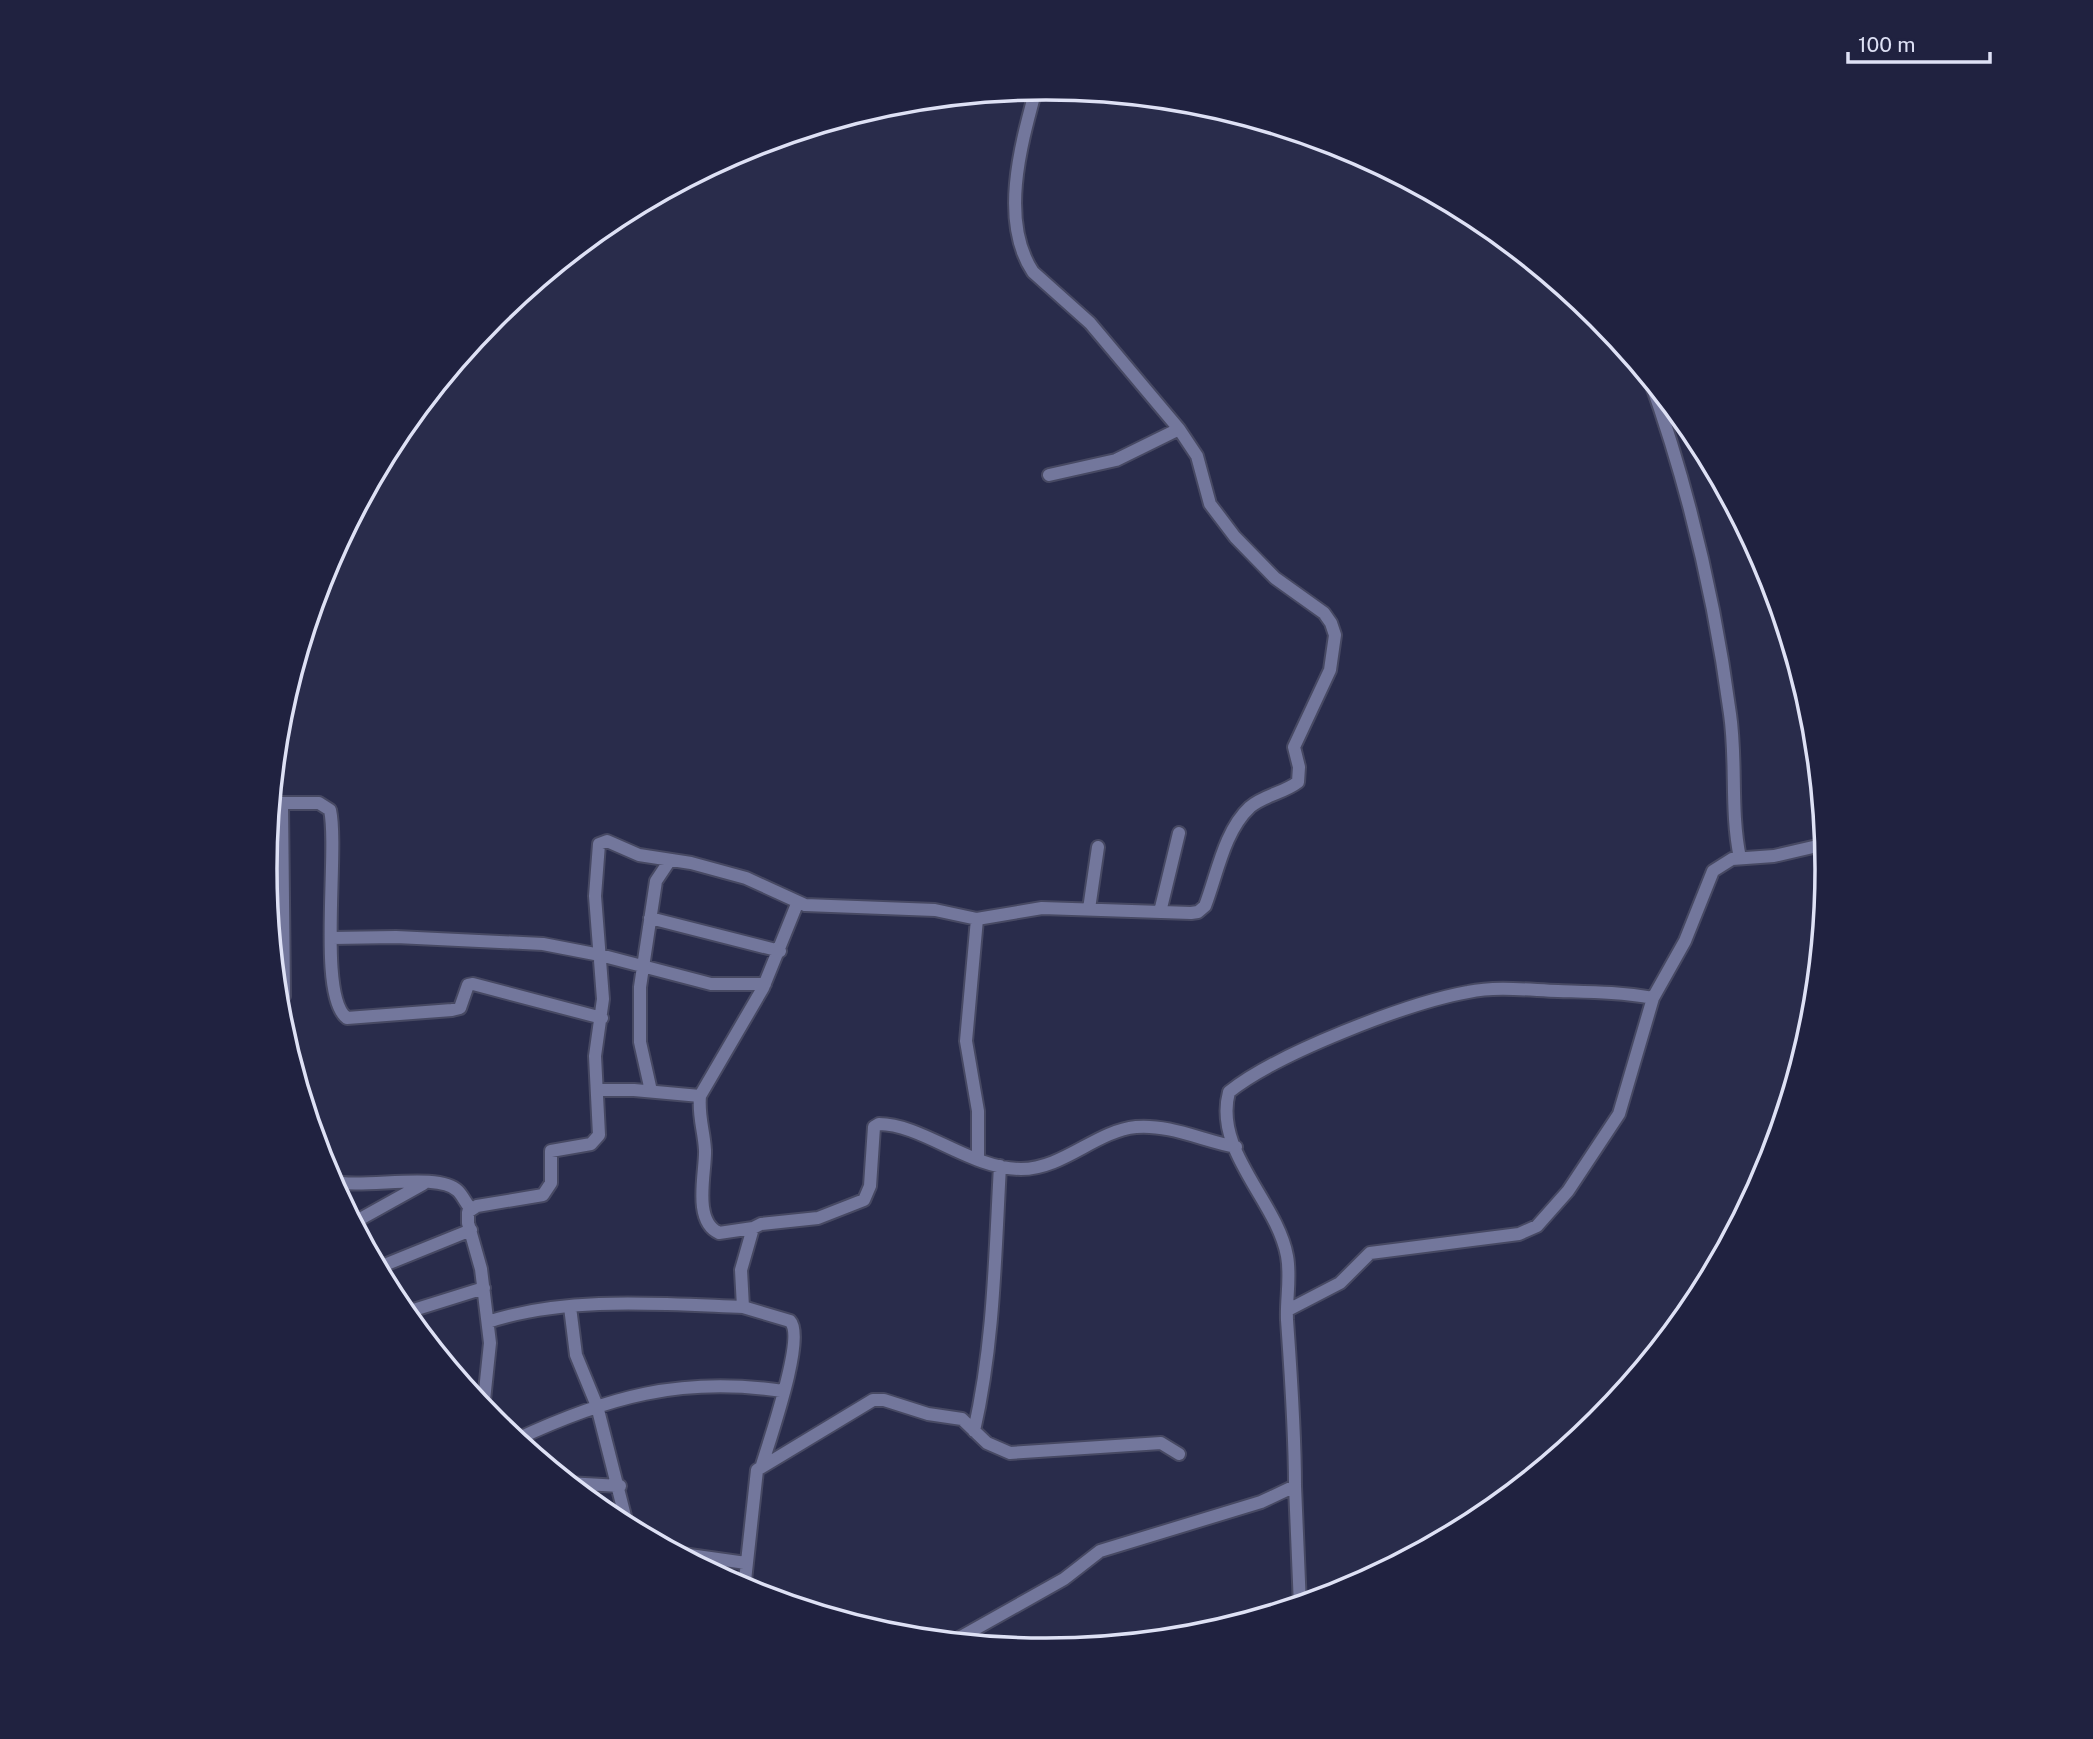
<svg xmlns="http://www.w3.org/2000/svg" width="2093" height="1739" font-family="'Public Sans',sans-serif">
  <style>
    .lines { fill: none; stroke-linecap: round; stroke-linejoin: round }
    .minor-casing { stroke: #474963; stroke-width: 16 }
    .minor { stroke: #73779c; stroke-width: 12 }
    .rim { fill: none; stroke: #dee1f5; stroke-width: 3.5 }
  </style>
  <rect width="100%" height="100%" fill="#292c4b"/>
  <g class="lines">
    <g class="minor-casing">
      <path id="minor" d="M1649,377C1688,486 1715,600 1730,714C1737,762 1730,810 1740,858
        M1049,475L1116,460L1179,429
        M271,803H319L330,810C339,851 317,997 347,1018L452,1010L460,1008L468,985L473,984L602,1018
        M1089,909L1098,847
        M1160,912L1179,833
        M650,918L780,951
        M977,919L966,1041L978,1111V1160
        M332,938L396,937L543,944L600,955L711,984H765
        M278,1006L284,996L282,804
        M597,1090H634L700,1096
        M651,1091L640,1042V987L656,881L670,860
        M331,1181C362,1190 438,1171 458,1191C463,1196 466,1204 471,1209
        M353,1223L423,1184
        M753,1228L719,1233C692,1221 706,1171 705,1150C704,1131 698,1116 700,1096L763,988L797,904
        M377,1268L471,1230
        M570,1307L576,1355L597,1406L628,1528
        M1288,1310L1340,1283L1370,1253L1519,1234L1537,1226L1568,1191L1619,1114L1653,998L1685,941L1713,871L1732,859L1774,856L1826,844
        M404,1313L484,1288
        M488,1322C566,1296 662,1304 743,1307
        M483,1410L490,1343L481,1269L468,1223V1212L477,1206L543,1195L551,1183V1151L591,1144L599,1135L595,1056L603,999L595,896L599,844L607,841L639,855L691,863L746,878L805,905L935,910L977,919L1042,908L1191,913L1198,912L1205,906C1217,875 1224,831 1250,807C1264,795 1284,793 1298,782L1299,767L1294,747L1330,670L1335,635L1331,623L1324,613L1275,578L1235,537L1210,504L1197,456L1179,429L1090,323L1033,272C999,221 1021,144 1036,89
        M974,1431C994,1343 995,1255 1000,1166
        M515,1440C607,1397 681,1376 783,1391
        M762,1465C769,1441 806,1337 790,1321L743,1307L741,1270L753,1228L761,1224L818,1218L864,1200L870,1186L874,1127L879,1124C922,1124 971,1169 1021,1169C1063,1169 1096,1131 1136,1127C1169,1124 1204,1141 1236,1147
        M567,1483L620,1486
        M1295,1486L1300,1606
        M675,1553L746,1563
        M744,1590L757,1470L873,1400H884L928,1414L962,1419L987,1443L1010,1453L1161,1443L1179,1454
        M952,1642L1064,1579L1100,1551L1261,1502L1295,1486C1295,1430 1291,1376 1287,1320C1286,1299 1291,1277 1287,1256C1277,1201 1213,1151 1229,1092C1276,1054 1407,1003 1468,992C1497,986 1528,990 1558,991C1590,992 1620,992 1653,998"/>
    </g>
    <use href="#minor" class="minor"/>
  </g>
  <path d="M0 0H2093V1739H0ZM277 869a769 769 0 1 1 1538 0a769 769 0 1 1-1538 0Z" fill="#202240" fill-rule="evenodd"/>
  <path class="rim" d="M277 869a769 769 0 1 1 1538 0a769 769 0 1 1-1538 0Z"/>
  <path d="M1848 52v10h142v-10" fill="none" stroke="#dee1f5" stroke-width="3.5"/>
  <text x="1858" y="52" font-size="21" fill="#dee1f5" stroke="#202240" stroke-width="5" paint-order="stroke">100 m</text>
</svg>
